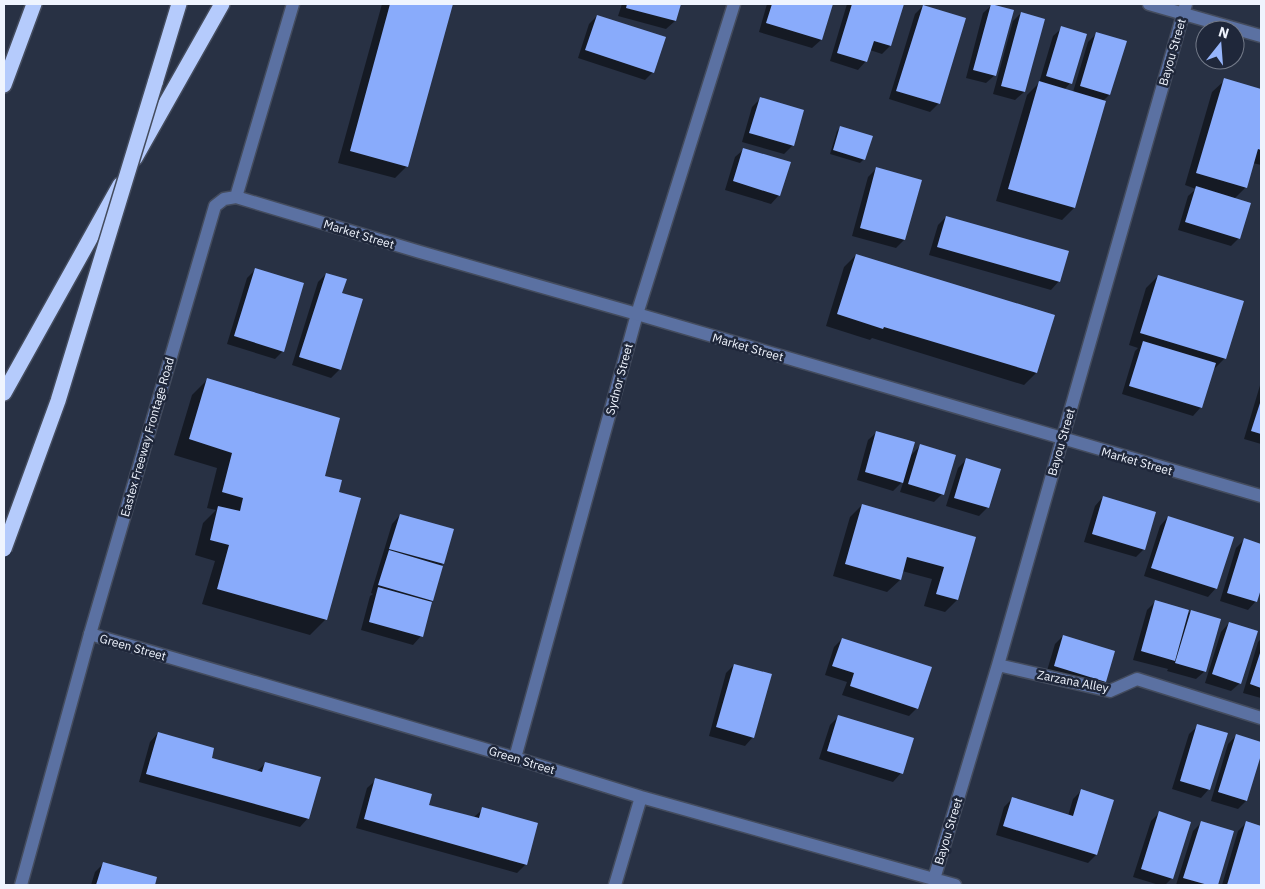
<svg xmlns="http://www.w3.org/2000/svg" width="1265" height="889" font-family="'IBM Plex Sans',sans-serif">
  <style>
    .shadow { fill: #0007 }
    .building { fill: #89abfb }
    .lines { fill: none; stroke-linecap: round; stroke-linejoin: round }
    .minor-casing { stroke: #444c5e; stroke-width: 15 }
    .tertiary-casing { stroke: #444c5e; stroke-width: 15 }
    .motorway-casing { stroke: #444c5e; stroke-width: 18 }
    .minor { stroke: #5b71a2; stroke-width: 12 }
    .tertiary { stroke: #5b71a2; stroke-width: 12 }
    .motorway { stroke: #b5cbfc; stroke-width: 15 }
    .motorway-bridge-casing { stroke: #444c5e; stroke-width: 18; stroke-linecap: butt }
    .motorway-bridge { stroke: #b5cbfc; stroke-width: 15 }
    .labels { text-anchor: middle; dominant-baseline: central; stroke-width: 5; stroke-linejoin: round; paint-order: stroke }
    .street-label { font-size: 12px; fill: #eff4fe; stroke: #1f273a }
  </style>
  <rect width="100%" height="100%" fill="#283144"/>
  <path class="shadow" d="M382,4H447L452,5L407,166L395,178L338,163Z
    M622,4H679L675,21L666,29L618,16Z
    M767,4H832L821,40L812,48L759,32Z
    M847,4H903L890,46L882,54L870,50L866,61L858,70L830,61Z
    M992,5L995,75L986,83L966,78L983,13Z
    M923,6L939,103L930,112L889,99L915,14Z
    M1021,13L1024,92L1015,100L993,94L1013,21Z
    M597,16L653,72L645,80L578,58L589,24Z
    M1062,28L1070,83L1064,90L1073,92L1088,42L1097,33L1125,42L1109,95L1103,101L1105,102L1074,208L1062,220L996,201L1027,95L1039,83L1053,36Z
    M1225,80L1261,91V165L1253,163L1245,188L1234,199L1239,238L1231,246L1178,230L1188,196L1196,189L1185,185L1212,92Z
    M760,99L793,145L784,154L742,142L752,107Z
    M841,127L864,159L860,163L830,154L837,131Z
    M744,149L779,195L771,204L725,190L735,157Z
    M876,169L904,240L896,248L852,236L868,177Z
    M946,217L1059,281L1051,290L929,255L938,225Z
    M856,255L1036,373L1024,385L872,338L870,340L826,326L844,267Z
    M255,270L283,351L275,359L227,344L247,278Z
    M326,274L341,294L340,369L331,378L292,365L318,282Z
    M1158,276L1225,358L1213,370L1201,407L1193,416L1122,394L1135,351L1138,348L1129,345L1146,288Z
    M208,379L324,477L337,493L326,619L310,635L202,604L215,561L195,555L203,523L216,510L207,508L217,468L174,455L192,395Z
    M1261,382V444L1244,439Z
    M877,432L909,457L920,446L942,494L934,502L900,492L904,480L893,491L857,480L868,440Z
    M966,460L999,470L987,508L979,516L946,506L958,468Z
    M1103,497L1144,549L1136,557L1084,542L1095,506Z
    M862,505L975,537L957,600L945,612L924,606L932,579L902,571L900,580L887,592L833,576L850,517Z
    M400,515L452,530L432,600L429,602L421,636L413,645L361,630L370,596L373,594L371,593L392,524Z
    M1168,517L1216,588L1208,597L1144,576L1160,526Z
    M1244,540L1261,545V585L1256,601L1248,610L1220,601L1236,548Z
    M1155,602L1186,616L1191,611L1205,671L1196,679L1167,671L1168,669L1133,660L1147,610Z
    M1229,623L1240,683L1231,691L1205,683L1221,632Z
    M1063,636L1105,681L1097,690L1046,674L1055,644Z
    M842,639L917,708L909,716L842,695L847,682L825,675L834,647Z
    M1261,639V698L1243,693L1258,642Z
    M734,665L753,737L745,746L709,736L726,673Z
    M838,717L901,773L893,782L819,759L830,725Z
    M1198,726L1209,789L1201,798L1172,789L1189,734Z
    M158,733L210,759L257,771L266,763L308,818L300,827L139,782L150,742Z
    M1236,736L1261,743V751L1246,801L1238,809L1211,801L1228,744Z
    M376,780L428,806L474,817L483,809L526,864L517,873L356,828L367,788Z
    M1081,791L1096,855L1088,863L996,835L1004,807L1012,799L1068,816L1073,799Z
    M1159,813L1172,878L1165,885H1159L1133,877L1151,821Z
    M1247,822L1261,827V881L1260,885H1222L1238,831Z
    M1201,823L1233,832L1216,885H1176L1193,831Z
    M103,864L155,878L153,885H91L95,872Z"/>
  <path class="building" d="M390,4H453L408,167L350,151Z
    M627,4H681L676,21L626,8Z
    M772,4H833L822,40L766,23Z
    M852,4H904L891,46L874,41L867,62L837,53Z
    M991,4L1014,10L996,76L973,70Z
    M923,5L966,18L940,104L896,91Z
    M1021,12L1045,19L1025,92L1001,86Z
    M597,15L666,37L654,73L585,50Z
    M1061,26L1087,34L1072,84L1046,76Z
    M1096,32L1127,41L1110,95L1080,86Z
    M1224,78L1261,89V150L1258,149L1247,188L1196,173Z
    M1039,81L1106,101L1075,208L1008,189Z
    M760,97L804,110L794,146L749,133Z
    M840,126L873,136L865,160L833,150Z
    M743,148L791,162L780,196L733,181Z
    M876,167L922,180L905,240L860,228Z
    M1196,186L1251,203L1240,239L1185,222Z
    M946,216L1069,251L1060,282L937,247Z
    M856,254L1055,315L1037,373L884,327L883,329L837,314Z
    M255,268L304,283L284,352L234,336Z
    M326,273L347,279L342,293L363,299L341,370L299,357Z
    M1158,275L1244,301L1226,359L1140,333Z
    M1143,341L1216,363L1202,408L1129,386Z
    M207,378L340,418L325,476L342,480L339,492L361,498L327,620L217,589L229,545L210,540L218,506L240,511L243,498L222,492L232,453L189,439Z
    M1261,400V434L1251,431Z
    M876,431L915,442L903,483L865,472Z
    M920,444L956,455L944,495L908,484Z
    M966,458L1001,469L989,508L954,498Z
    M1103,496L1156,512L1145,550L1092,534Z
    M862,504L976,537L958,600L936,594L944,567L907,557L901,580L845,564Z
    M400,514L454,529L444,564L389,549Z
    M1168,516L1234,537L1217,589L1151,568Z
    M1244,538L1261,544V589L1257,602L1227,593Z
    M389,550L443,566L433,601L378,585Z
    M378,587L432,602L423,637L369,622Z
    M1155,600L1189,610L1175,661L1141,651Z
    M1191,610L1221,619L1206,672L1175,663Z
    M1229,622L1258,631L1241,684L1212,674Z
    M1063,635L1115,651L1106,682L1054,666Z
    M842,638L932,667L918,709L850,686L854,673L832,666Z
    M1261,650V688L1250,684Z
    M734,664L772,674L754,738L716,727Z
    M838,715L914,738L903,774L827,751Z
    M1197,724L1228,733L1210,790L1180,781Z
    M158,732L214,748L212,758L262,772L265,762L321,777L309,819L146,774Z
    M1236,734L1261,742V755L1247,801L1218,792Z
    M375,778L432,794L429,805L479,818L482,807L538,823L527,865L364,819Z
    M1081,789L1114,800L1097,855L1003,826L1012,797L1073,816Z
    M1159,811L1191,822L1173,879L1141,869Z
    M1201,821L1234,831L1218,885H1208L1183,878Z
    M1246,821L1261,826V885H1227Z
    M103,862L157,877L155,885H96Z"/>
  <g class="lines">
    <g class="minor-casing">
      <path id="minor" d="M1149,4L1261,36
        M90,634L515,758L641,797L955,885
        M998,665L1110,691L1137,679L1261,718
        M515,758L637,314L734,4
        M934,879L998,665L1186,4
        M615,885L641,797"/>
    </g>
    <g class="tertiary-casing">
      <path id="tertiary" d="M236,197L293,4
        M21,885L90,634L215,206L224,199L236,197L420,252L637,314L1261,496"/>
    </g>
    <g class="motorway-casing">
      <path id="motorway" d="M155,83L179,4
        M4,85L34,4
        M135,158L222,4
        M4,393L120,185"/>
    </g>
    <use href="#minor" class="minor"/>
    <use href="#tertiary" class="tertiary"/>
    <use href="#motorway" class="motorway"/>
    <g class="motorway-bridge-casing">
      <path id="motorway-bridge" d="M4,549L58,401L155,83"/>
    </g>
    <use href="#motorway-bridge" class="motorway-bridge"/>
  </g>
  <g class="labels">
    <g class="street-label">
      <text transform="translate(1172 52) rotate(-74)">Bayou Street</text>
      <text transform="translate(359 234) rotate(17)">Market Street</text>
      <text transform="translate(748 347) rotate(16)">Market Street</text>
      <text transform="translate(619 379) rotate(-75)">Sydnor Street</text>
      <text transform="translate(147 437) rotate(-74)">Eastex Freeway Frontage Road</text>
      <text transform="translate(1061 442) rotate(-74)">Bayou Street</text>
      <text transform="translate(1137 461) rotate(16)">Market Street</text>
      <text transform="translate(133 647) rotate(16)">Green Street</text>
      <text transform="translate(1073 681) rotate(11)">Zarzana Alley</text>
      <text transform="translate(522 760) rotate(17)">Green Street</text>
      <text transform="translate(948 831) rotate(-73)">Bayou Street</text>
    </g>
  </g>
  <rect width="1265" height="889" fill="none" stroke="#eff4fe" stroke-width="10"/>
  <g transform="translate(1220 45) rotate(17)"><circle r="24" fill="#1f273a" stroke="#727988"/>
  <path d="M0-4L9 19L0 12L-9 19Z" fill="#97b6fd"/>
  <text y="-8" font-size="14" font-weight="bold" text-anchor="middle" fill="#eff4fe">N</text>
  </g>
</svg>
